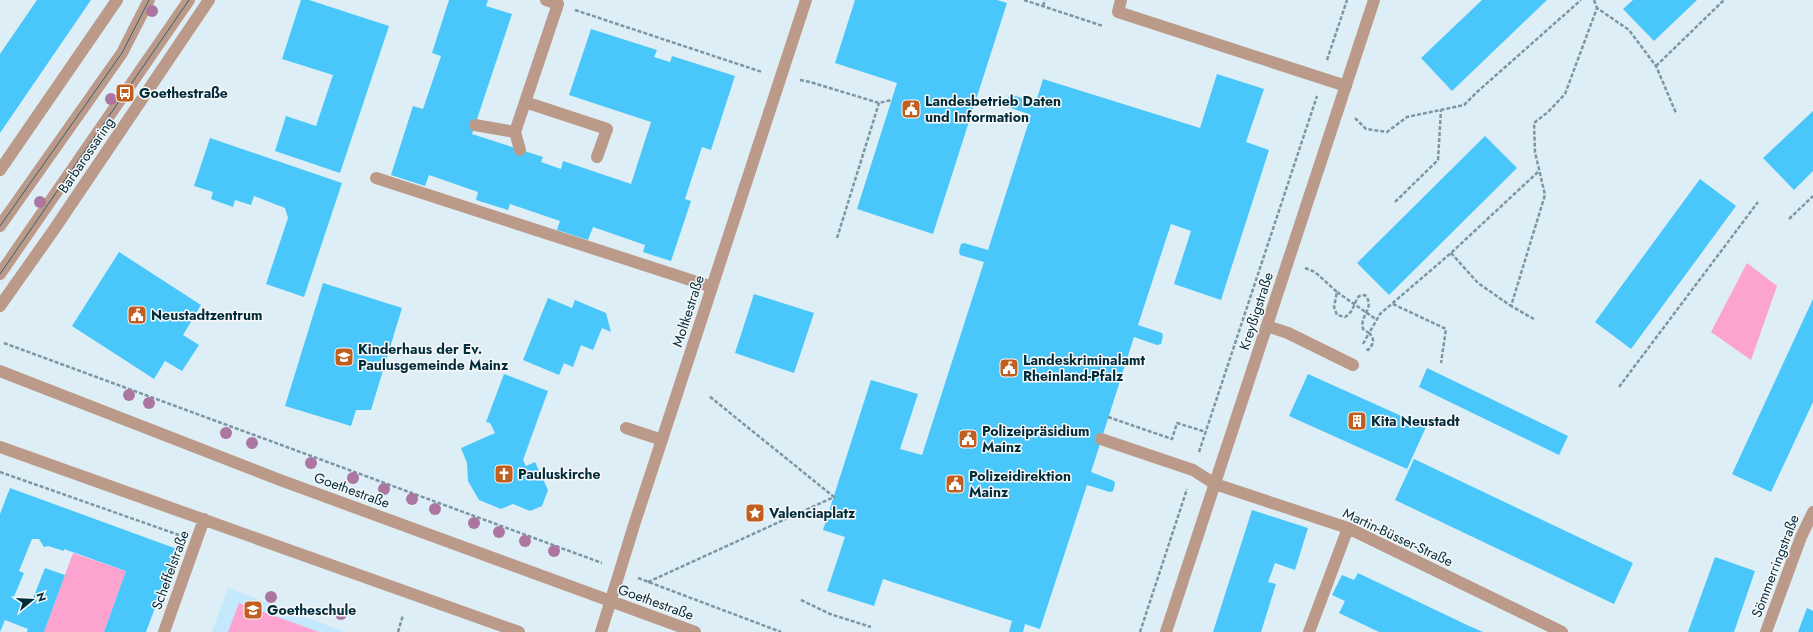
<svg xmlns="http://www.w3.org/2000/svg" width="1813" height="632" font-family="Jost,sans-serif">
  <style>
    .built { fill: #c4e9fc }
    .green { fill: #fda3cf }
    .building { fill: #4ac7fa }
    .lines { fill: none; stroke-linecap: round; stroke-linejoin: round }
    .path { stroke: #7b97a3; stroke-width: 2.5; stroke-dasharray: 4 2; stroke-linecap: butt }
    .minor { stroke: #bc9a89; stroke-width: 12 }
    .tram { stroke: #395e6c; stroke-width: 1 }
    .tree { fill: #ad76a0 }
    .labels { text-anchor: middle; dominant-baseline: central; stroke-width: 3; stroke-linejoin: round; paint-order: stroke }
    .poi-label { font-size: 14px; font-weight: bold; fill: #012c3c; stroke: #f8f8f8; text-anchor: start }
    .street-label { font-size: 14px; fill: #012c3c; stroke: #f8f8f8 }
  </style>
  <rect width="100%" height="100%" fill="#ddeef6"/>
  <path class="built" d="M228,588L345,632H212Z"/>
  <path class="green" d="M1747,263L1777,286L1751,360L1711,332Z
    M73,553L126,571L104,632H44Z
    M239,603L319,632H228Z"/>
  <path class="building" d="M37,0H91L0,133V54Z
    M301,0H309L389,26L340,173L275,151L286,116L316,126L333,75L282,59Z
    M449,0H488L486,6L512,14L472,134L543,157L541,162L561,169L563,161L631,184L651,122L569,95L591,29L657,50L654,57L670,62L672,56L735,76L711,150L702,147L685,199L691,201L671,261L643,252L645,245L593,227L588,240L557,230L560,221L510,204L508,210L476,200L478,192L429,175L425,186L391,175L413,106L423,109L441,56L432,53Z
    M855,0H997L1007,3L933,234L857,209L897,83L835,63Z
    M1482,0H1547L1452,91L1421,58Z
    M1633,0H1697L1654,41L1623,9Z
    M1217,74L1264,89L1246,142L1269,150L1221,300L1174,284L1191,231L1171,224L1138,325L1162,333L1163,336L1161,344L1157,345L1134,337L1091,472L1114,481L1115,484L1113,491L1110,492L1087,485L1040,629L1025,624L1023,632H1009L1012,621L883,579L874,606L827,591L845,537L823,530L871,380L918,394L900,449L922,455L984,262L960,255L959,251L961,244L964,243L988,250L1031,115L1008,107L1006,103L1009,96L1012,95L1036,102L1043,79L1200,128Z
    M1813,111V171L1794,190L1763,158Z
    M1485,136L1517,168L1389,295L1357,263Z
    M210,138L342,183L304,297L266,284L288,218L285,208L254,196L251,205L235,200L233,207L211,199L213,192L194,186Z
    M1700,179L1736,206L1631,349L1595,322Z
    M119,252L201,305L183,335L199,345L182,371L165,361L154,379L72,326Z
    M323,283L402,308L371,410H356L351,426L285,406Z
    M754,294L814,313L794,373L735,353Z
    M548,298L572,308L575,300L606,313L611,332L602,328L593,350L581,345L573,367L564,363L559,375L523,360Z
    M1813,299V402L1771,492L1732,474Z
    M1427,368L1568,436L1559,455L1419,387Z
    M504,374L548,391L523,460L526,466L535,462L548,490L542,506L530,511L513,504L501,509L479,500L468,481L467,463L461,448L495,433L490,423L486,422Z
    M1308,374L1426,427L1407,469L1289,416Z
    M1414,459L1633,563L1614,604L1395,500Z
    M10,488L177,549L146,632H104L126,571L64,549V551L48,546L44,547L39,539H32L19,571L24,573L13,599L30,606L45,568L65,575L44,632H27L28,629L5,620L0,632V514Z
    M1252,510L1308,528L1295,570L1275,563L1268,582L1276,584L1261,632H1213Z
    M1715,557L1755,571L1734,632H1688Z
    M1358,573L1467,625L1483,632H1379L1339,613L1345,601L1332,595L1342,575L1354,580Z
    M1807,608L1813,611V632H1798Z"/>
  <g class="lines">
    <path class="path" d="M1024,0L1103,26
      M1594,0L1597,8
      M1043,6L1045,0
      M575,10L762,72
      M1327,60L1347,0
      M1656,66L1724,0
      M800,80L810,82L879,103L891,100
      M1355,118L1366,129L1387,132L1407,117L1464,105L1477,92L1581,0
      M1395,202L1438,160L1441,110
      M1789,219L1813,196
      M837,238L879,103
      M1451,253L1478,283L1511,306
      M1305,268L1315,272L1337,292L1334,307L1337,315L1345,317C1354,312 1353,304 1359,296L1365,295C1376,308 1359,315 1363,329L1369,333L1380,314L1451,253L1539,171
      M1337,292L1377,320
      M1393,304L1446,329L1441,363
      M1534,319L1511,306L1545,195L1535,152L1534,123L1548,112L1565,94L1597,8L1629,30L1656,66L1676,113
      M4,343L602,563
      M1363,344L1369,333C1375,339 1374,344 1368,350L1366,349
      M1619,387L1758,202
      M1108,417L1172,439L1177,423L1206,432
      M1199,452L1317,96
      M0,472L179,535
      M638,578L781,632
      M648,582L834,497L709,396
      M801,600L830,614L871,627
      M398,632L403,615
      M1140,632L1187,489"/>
    <path class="minor" d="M1121,0L1118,12L1346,86
      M525,102L607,129L597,157
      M475,125L515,132
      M520,150L515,132L558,4L546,0
      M0,170L117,0
      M376,178L712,287
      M0,226L122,53L149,0
      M0,274L189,0
      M0,306L53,231L209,0
      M1267,326L1288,333L1353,365
      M0,371L280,480L695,632
      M626,428L662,440
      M1101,439L1193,470L1215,484L1348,528L1562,632
      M0,447L519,632
      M164,632L204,519
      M601,632L635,522L806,0
      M1166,632L1374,0
      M1309,632L1348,528
      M1766,632L1801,537L1813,512"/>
    <path class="tram" d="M0,226L122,53L149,0
      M0,274L189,0"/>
  </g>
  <g class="tree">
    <circle cx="152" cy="11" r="6"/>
    <circle cx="111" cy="99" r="6"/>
    <circle cx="40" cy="202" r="6"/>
    <circle cx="129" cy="395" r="6"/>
    <circle cx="149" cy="403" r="6"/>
    <circle cx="226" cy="433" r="6"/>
    <circle cx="252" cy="443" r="6"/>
    <circle cx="311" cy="463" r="6"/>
    <circle cx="353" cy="478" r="6"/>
    <circle cx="384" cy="489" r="6"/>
    <circle cx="412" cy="499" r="6"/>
    <circle cx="435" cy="509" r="6"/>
    <circle cx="474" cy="523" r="6"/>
    <circle cx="499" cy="532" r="6"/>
    <circle cx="525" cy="541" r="6"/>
    <circle cx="554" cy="551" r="6"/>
    <circle cx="271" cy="597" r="6"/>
    <circle cx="341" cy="614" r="6"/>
  </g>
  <defs>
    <g id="bus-square" transform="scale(1)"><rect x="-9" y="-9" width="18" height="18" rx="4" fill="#c05f1f" stroke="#f8f8f8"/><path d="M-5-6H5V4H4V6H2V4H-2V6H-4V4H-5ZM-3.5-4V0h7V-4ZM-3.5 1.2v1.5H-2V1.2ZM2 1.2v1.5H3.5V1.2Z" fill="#fff"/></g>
    <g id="civic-square" transform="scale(1)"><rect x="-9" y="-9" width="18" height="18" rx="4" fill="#c05f1f" stroke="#f8f8f8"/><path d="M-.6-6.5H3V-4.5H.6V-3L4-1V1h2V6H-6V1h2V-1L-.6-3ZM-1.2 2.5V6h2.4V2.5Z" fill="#fff"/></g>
    <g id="school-square" transform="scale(1)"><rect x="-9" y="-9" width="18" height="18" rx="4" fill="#c05f1f" stroke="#f8f8f8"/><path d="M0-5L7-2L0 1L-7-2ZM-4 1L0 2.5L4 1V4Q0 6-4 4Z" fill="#fff"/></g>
    <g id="building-square" transform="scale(1)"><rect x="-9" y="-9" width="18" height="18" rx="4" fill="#c05f1f" stroke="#f8f8f8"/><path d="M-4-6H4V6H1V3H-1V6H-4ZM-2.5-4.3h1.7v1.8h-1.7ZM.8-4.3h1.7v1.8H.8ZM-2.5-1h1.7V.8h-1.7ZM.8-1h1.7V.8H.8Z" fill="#fff"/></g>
    <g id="church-square" transform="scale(1)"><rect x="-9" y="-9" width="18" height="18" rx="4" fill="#c05f1f" stroke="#f8f8f8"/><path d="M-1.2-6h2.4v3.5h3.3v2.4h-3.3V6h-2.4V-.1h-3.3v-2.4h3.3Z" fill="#fff"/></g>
    <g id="sight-square" transform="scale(1)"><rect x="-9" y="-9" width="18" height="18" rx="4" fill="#c05f1f" stroke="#f8f8f8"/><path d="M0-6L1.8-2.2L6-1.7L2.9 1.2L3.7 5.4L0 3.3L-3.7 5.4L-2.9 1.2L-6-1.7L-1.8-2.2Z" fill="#fff"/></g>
  </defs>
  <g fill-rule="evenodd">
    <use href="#bus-square" x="125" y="93"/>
    <use href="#civic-square" x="911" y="109"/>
    <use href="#civic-square" x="137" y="315"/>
    <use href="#school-square" x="344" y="357"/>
    <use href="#civic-square" x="1009" y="368"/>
    <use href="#building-square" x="1357" y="421"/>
    <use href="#civic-square" x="968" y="439"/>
    <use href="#church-square" x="504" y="474"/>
    <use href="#civic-square" x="955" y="484"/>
    <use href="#sight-square" x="755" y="513"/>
    <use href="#school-square" x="253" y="610"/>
  </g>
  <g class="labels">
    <g class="poi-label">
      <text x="139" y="93">Goethestraße</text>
      <text x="925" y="101">Landesbetrieb Daten<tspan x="925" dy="16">und Information</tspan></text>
      <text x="151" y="315">Neustadtzentrum</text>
      <text x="358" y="349">Kinderhaus der Ev.<tspan x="358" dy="16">Paulusgemeinde Mainz</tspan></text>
      <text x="1023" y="360">Landeskriminalamt<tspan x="1023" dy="16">Rheinland-Pfalz</tspan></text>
      <text x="1371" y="421">Kita Neustadt</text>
      <text x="982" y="431">Polizeipräsidium<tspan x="982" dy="16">Mainz</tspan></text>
      <text x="518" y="474">Pauluskirche</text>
      <text x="969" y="476">Polizeidirektion<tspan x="969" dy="16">Mainz</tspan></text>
      <text x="769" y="513">Valenciaplatz</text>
      <text x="267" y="610">Goetheschule</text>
    </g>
    <g class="street-label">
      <text transform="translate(86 155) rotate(-56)">Barbarossaring</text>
      <text transform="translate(688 311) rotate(-72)">Moltkestraße</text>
      <text transform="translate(1256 311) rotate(-72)">Kreyßigstraße</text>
      <text transform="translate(352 490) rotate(20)">Goethestraße</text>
      <text transform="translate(1398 537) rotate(25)">Martin-Büsser-Straße</text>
      <text transform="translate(1775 566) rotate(-69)">Sömmerringstraße</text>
      <text transform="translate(170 570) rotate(-70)">Scheffelstraße</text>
      <text transform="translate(656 602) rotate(20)">Goethestraße</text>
    </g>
  </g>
  <g transform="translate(32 600) rotate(72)" stroke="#f8f8f8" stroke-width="3" paint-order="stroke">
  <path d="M0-3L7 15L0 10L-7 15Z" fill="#012c3c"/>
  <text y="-6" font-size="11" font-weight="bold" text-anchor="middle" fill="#012c3c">N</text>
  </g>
</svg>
